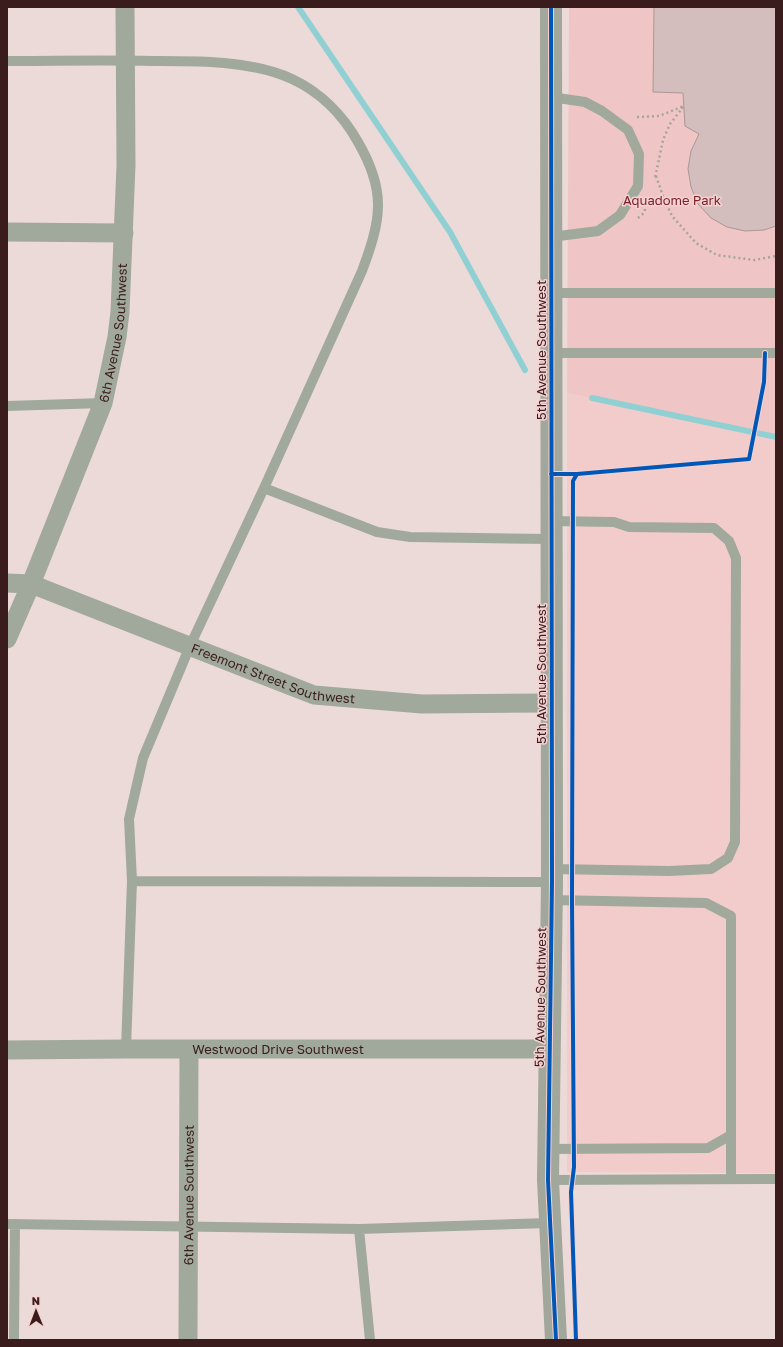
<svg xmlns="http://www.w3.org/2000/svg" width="783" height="1347" font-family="'Golos Text',sans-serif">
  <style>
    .built { fill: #f2cccb }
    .green { fill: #efc6c5 }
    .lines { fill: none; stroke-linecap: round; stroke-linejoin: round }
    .stream { stroke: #90d0d3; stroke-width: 6 }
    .building { fill: #d4bdbd; stroke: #ac9696 }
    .path { stroke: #a7a49e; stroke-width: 2.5; stroke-dasharray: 2 3; stroke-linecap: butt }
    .lane { stroke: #a1a99c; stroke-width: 10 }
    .street { stroke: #a1a99c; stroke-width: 19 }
    .secondary { stroke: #a1a79a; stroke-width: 22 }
    .cycleway-casing { stroke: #f4d2d1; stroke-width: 6 }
    .cycleway { stroke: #0057b8; stroke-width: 4 }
    .labels { text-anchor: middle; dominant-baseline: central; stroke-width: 3; stroke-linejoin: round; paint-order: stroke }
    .park-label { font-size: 13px; fill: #791f28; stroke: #f4d2d1 }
    .street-label { font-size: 13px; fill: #3a1c1c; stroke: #f4d2d1 }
  </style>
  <rect width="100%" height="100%" fill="#ecdad9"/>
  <path class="built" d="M567,393L776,436V1173L567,1172Z"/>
  <path class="green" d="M569,7H776V436L567,393Z"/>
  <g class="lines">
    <path class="stream" d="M298,7L450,232L525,370
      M592,398L776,437"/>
  </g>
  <path class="building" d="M654,7H776V226L764,230L745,231L727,227L711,218L698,204L691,187L688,169L691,151L699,134L685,126L683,93L653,92Z"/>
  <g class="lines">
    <path class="path" d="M637,117L659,116L684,106L670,124L663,140L655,178
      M656,176L663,196L672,216L696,243L717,255L754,260L776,256
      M638,218L644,213L646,206"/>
    <path class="lane" d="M7,61C55,61 104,60 152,61C196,61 251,60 292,79C320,92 343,115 358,142C387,192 381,220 362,271L264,488L190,646L143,758L129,819L132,881L126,1049
      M551,97L585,102L602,111L628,130L639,154L638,186L620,215L598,231L551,237
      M551,293H776
      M551,353H776
      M7,406L103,403
      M264,488L377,532L410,537L551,539
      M551,521L614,522L629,527L714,528L729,541L736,558L735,842L728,858L711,869L669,871L551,869
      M132,881L552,882
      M548,1149L708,1148L731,1135V916L706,903L551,900
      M731,1179V1135
      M548,1180L776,1179
      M7,1224L359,1229L549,1223
      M359,1229L370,1340
      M14,1340L15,1224"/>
    <g class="street">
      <path d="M7,232L124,233"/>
      <path id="s1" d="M7,583L31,584L314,695L422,704L551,703"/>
      <path id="s2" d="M7,639L31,584L103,403L117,337L120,312L126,165L125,7"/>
      <path id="s3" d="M7,1050L126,1049H549"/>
      <path id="s4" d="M188,1340L189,1050"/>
    </g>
    <path class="secondary" d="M551,7L552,882L548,1180L556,1340"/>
    <g class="cycleway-casing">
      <path id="cycleway" d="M551,7L552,882L548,1180L556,1340
        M551,474H577L749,459L764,382L765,353
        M576,1340L571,1192L574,1167L572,901L573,481L577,474"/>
    </g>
    <use href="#cycleway" class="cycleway"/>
  </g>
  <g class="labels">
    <g class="park-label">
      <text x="672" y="200">Aquadome Park</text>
    </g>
    <g class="street-label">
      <text stroke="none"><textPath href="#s2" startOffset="326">6th Avenue Southwest</textPath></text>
      <text transform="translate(541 350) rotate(-90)">5th Avenue Southwest</text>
      <text stroke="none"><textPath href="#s1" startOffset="283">Freemont Street Southwest</textPath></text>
      <text transform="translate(541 674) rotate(-90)">5th Avenue Southwest</text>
      <text transform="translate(540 997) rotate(-89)">5th Avenue Southwest</text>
      <text stroke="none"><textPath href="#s3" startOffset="271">Westwood Drive Southwest</textPath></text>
      <text stroke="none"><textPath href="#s4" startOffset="145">6th Avenue Southwest</textPath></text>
    </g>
  </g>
  <rect width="783" height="1347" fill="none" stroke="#3a1c1c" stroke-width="16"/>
  <g transform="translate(36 1311) rotate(359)" stroke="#f4d2d1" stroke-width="3" paint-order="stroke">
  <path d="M0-3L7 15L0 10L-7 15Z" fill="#3a1c1c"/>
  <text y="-6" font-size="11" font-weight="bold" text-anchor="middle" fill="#3a1c1c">N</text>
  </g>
</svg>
